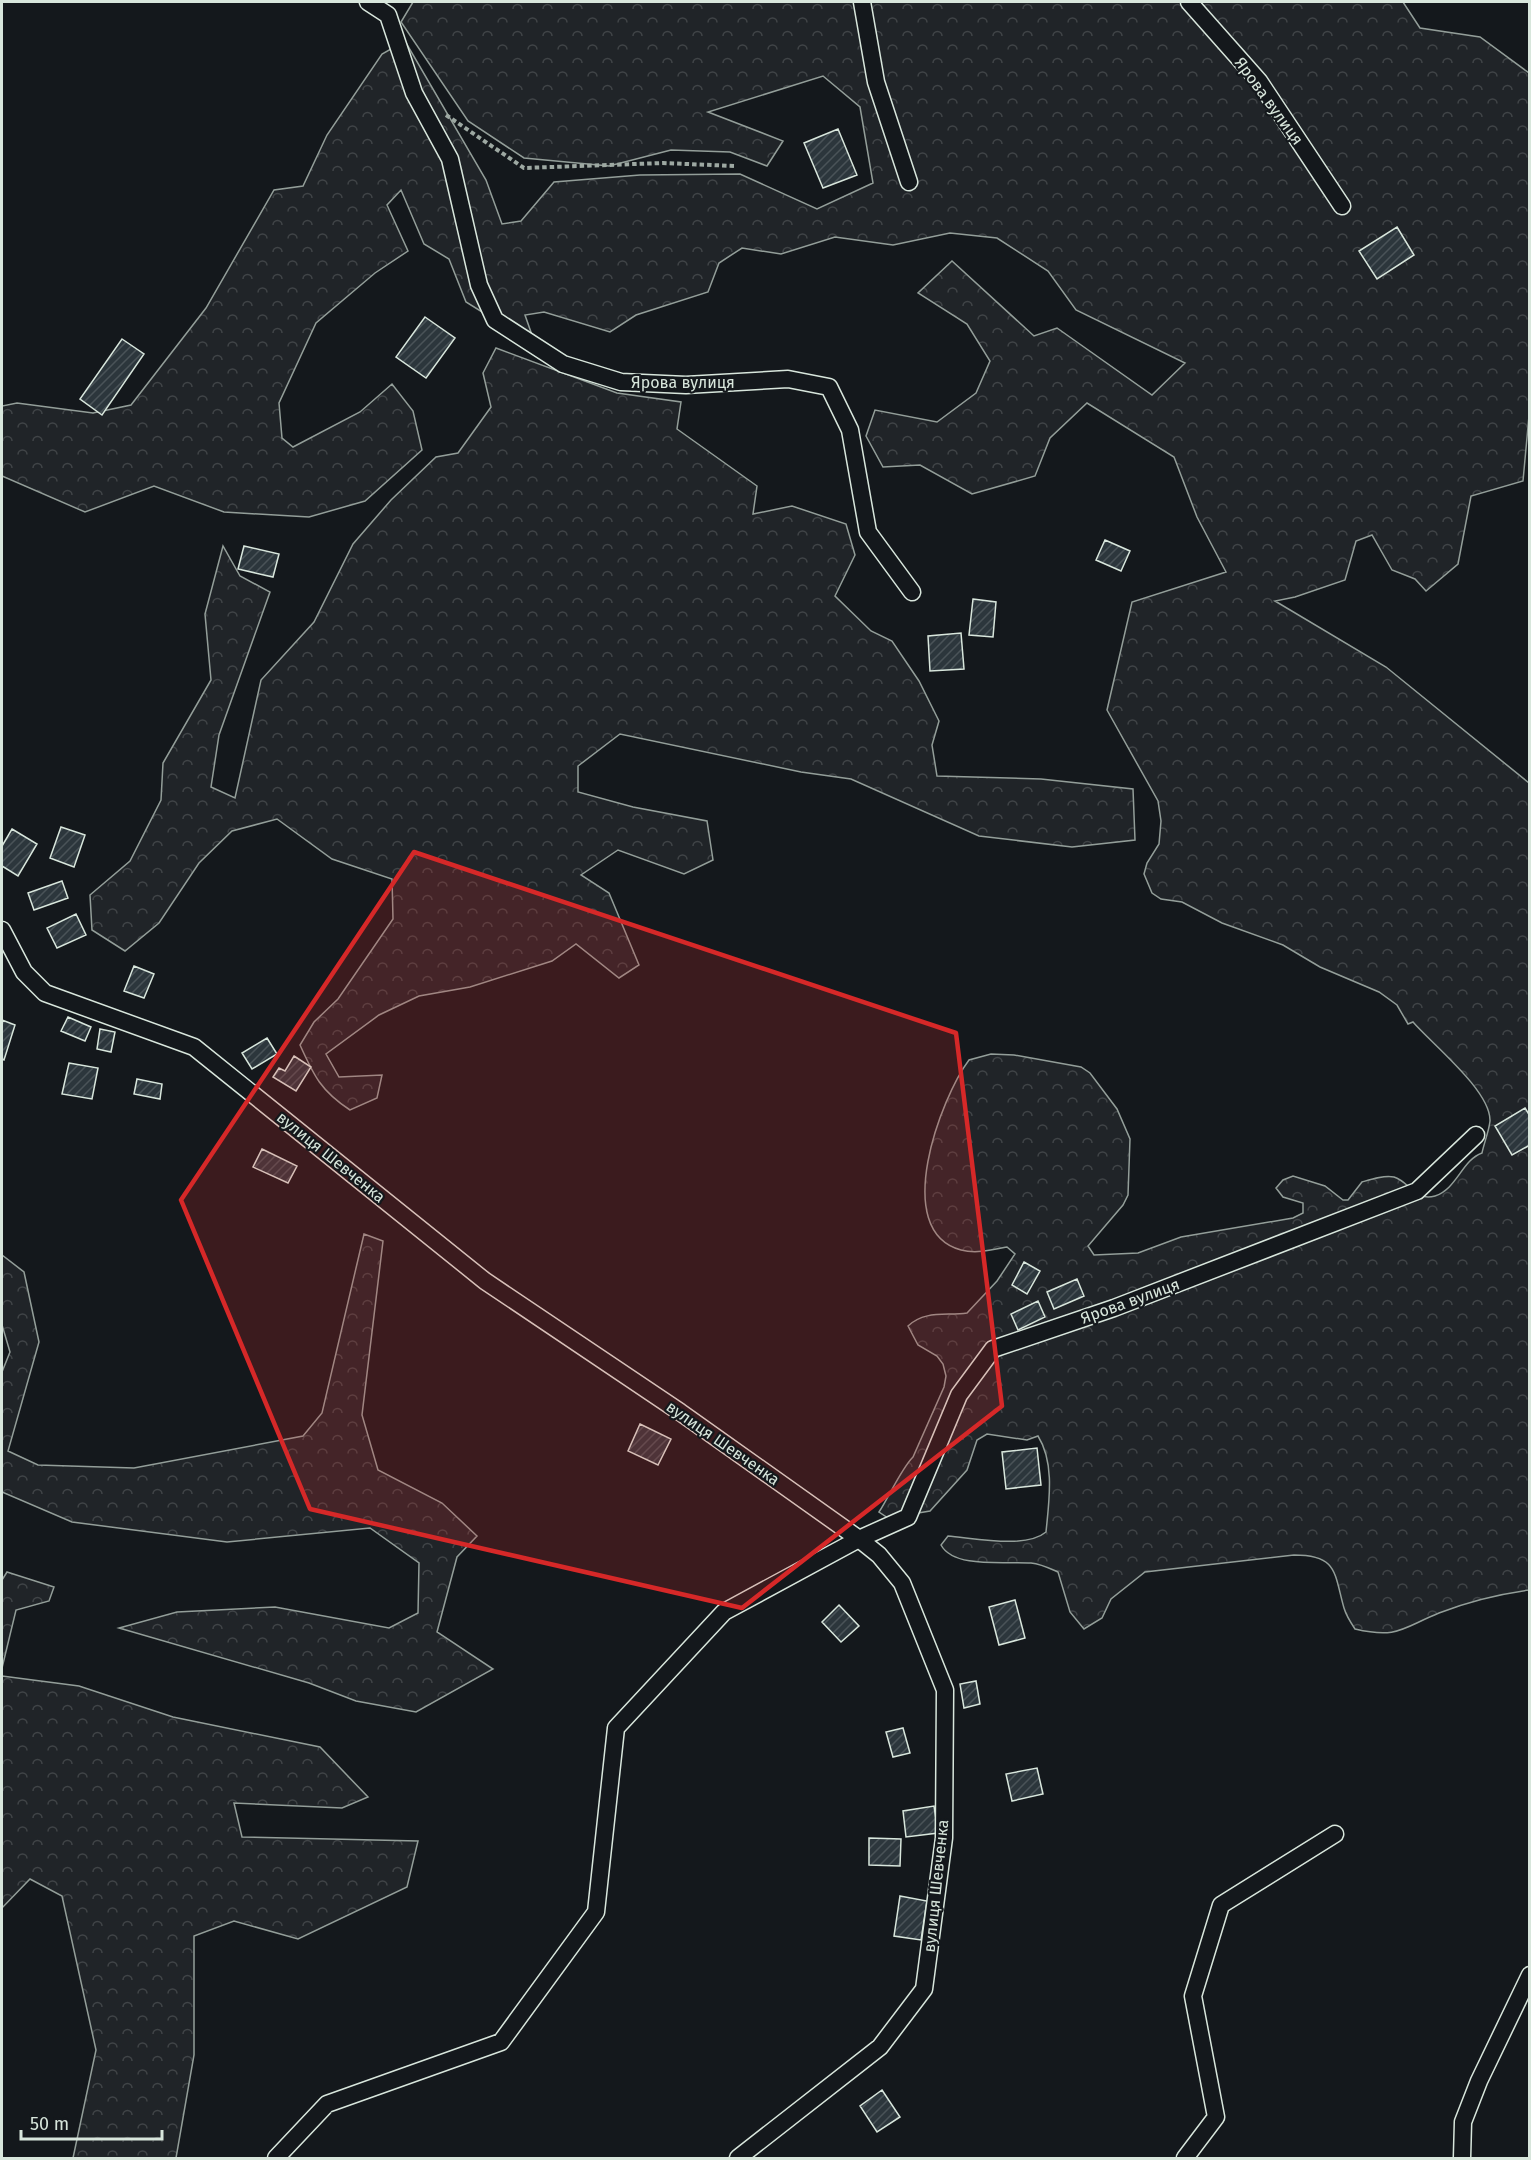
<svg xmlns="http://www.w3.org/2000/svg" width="1531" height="2160" font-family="'Fira Sans',sans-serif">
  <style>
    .forest { fill: url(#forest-crowns); stroke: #939e99; stroke-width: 1.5 }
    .building { fill: url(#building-hatch); stroke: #d8e6dc; stroke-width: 1.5 }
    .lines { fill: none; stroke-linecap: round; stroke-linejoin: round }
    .minor-casing { stroke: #d8e6dc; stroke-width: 19 }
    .path { stroke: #9da8a2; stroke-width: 4; stroke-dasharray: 4.5 3; stroke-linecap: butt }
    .minor { stroke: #14181c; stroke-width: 16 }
    .marked { fill: #d62828; fill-opacity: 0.2; stroke: #d62828; stroke-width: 4.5; stroke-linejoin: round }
    .labels { text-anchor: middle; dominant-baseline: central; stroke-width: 4.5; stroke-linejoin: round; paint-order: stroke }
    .street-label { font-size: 16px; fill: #d8e6dc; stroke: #14181c }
  </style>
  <defs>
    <pattern id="forest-crowns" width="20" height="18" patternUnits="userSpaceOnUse" patternTransform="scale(1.5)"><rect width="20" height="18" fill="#202428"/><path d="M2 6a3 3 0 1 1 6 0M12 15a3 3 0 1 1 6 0" fill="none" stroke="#404447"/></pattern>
    <pattern id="building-hatch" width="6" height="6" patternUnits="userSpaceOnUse" patternTransform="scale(1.5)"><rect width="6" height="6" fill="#2c363c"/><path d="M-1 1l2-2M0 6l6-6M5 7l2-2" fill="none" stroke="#4a5358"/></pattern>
  </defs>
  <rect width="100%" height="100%" fill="#14181c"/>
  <path class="forest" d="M413,2H1403L1420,28L1480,37L1529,73L1530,405L1523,481L1471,496L1458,564L1426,591L1415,579L1392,570L1372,535L1356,541L1345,580L1295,597L1275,601L1386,667L1529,783V1590C1500,1594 1467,1602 1439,1613C1402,1628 1398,1639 1355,1629C1351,1623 1346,1615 1344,1608C1334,1573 1338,1555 1294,1555L1145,1572L1111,1599L1102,1618L1084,1629L1070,1612L1058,1572C1049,1568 1041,1564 1031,1563C1006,1561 954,1569 941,1545L948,1536C974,1538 1026,1549 1046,1532C1049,1501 1055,1463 1038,1436L1027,1440L987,1434L977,1440L967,1470L930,1511L888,1518L879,1512C889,1497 901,1469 913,1457L944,1387L946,1376L943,1364L937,1356L918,1345L908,1326C925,1310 946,1316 967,1313L997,1281L1015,1254L1007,1247C992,1250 976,1254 961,1250C890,1231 941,1097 969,1060L991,1054L1014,1055L1081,1067L1090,1073L1117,1109L1130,1139L1128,1195L1123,1205L1088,1246L1094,1255L1138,1253L1181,1237L1293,1218L1303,1213V1203L1283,1197L1276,1188L1283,1180L1293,1176L1325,1186L1343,1200H1348L1362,1182C1372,1179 1384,1175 1394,1177C1409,1181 1415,1202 1435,1196C1457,1189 1462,1160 1482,1153C1484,1143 1489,1131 1490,1121C1491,1091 1432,1044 1413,1022L1408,1024L1397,1005L1379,992L1320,967L1283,945L1222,923L1182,902L1161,899L1152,893L1144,874L1147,863L1159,844L1161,821L1158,801L1107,710L1132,602L1226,572L1197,517L1174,457L1087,403L1050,438L1035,476L972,494L920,465L883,467L866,436L875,410L937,422L976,393L990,361L967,324L918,293L952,261L1034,336L1057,328L1152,395L1185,363L1076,310L1048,271L997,238L950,233L893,245L835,237L781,254L742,248L719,263L708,292L636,315L610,332L544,312L525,315L533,338L503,325L466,302L449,259L424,244L401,190L387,205L408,251L375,273L316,323L279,403L282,438L293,447L360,412L392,384L413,411L422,450L365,501L309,517L224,512L154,486L85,512L2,476V406L17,403L93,413L131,405L206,308L274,190L303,186L327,135L382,54L405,41L486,180L502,224L521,221L554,182L640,175L740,174L817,209L873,183L860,107L823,76L708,112L783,141L767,166L730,152L671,150L609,166L524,158L468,121L401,22Z
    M496,348L617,393L681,402L677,429L757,486L753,514L792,506L846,524L855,555L835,596L871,631L892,641L919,681L939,721L932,745L937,776L1041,779L1133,789L1135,840L1072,847L979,836L851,779L801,772L620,734L578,766V792L633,807L707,821L713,860L684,874L618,850L581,875L609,893L639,965L619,978L576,944L552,961L470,987L419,996L379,1015L326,1054L339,1077L382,1075L377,1098L350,1110C321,1091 314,1076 300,1045L314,1022L338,999L393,919L392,879L332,859L277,819L232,831L199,863L159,923L125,951L92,930L90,895L130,861L161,800L163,763L211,680L205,614L223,546L240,576L270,592L219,735L211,787L235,798L261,680L314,622L353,544L391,500L436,457L458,453L491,407L483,373Z
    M364,1234L383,1241L362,1415L378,1470L442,1503L477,1536L457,1557L437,1632L493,1669L416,1712L356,1701L309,1683L119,1628L177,1612L275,1607L389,1628L418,1613L419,1563L370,1528L227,1542L72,1522L2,1492V1372L10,1352L2,1325V1255L24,1272L39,1342L8,1451L38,1465L134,1468L303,1436L322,1413Z
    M7,1572L54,1587L49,1601L16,1610L2,1668V1580Z
    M2,1676L79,1686L173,1717L320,1747L368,1797L342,1808L234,1803L242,1837L418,1841L407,1887L298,1939L234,1921L194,1936V2055L176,2158H73L96,2050L62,1896L30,1879L2,1908Z"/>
  <path class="building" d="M838,129L857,175L823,188L804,143Z
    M1397,227L1414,255L1377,279L1359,251Z
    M425,317L455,338L426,378L396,357Z
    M122,339L144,354L102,415L80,399Z
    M1105,540L1130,551L1121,571L1096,560Z
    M244,546L279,554L273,577L238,569Z
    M973,599L996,602L993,637L969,635Z
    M961,633L964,669L930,671L928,636Z
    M61,827L85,835L74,867L50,858Z
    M12,829L37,844L18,876L2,866V846Z
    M62,881L68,898L34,910L28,893Z
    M76,914L86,935L57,948L47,928Z
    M134,966L154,974L144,998L124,991Z
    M68,1017L91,1027L85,1041L61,1031Z
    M2,1020L15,1025L4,1060L2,1059Z
    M100,1029L115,1032L111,1052L97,1049Z
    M267,1038L277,1054L252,1069L242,1053Z
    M294,1056L311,1067L296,1091L273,1077L279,1068L285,1071Z
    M69,1063L98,1068L92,1099L62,1094Z
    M137,1079L162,1084L160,1099L134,1094Z
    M1525,1108L1530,1116V1145L1512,1155L1495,1126Z
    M262,1149L297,1166L288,1183L253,1167Z
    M1024,1262L1040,1271L1027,1294L1012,1285Z
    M1077,1279L1084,1296L1054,1309L1047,1292Z
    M1038,1301L1045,1317L1018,1330L1011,1314Z
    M640,1424L671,1439L658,1465L628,1451Z
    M1037,1448L1041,1485L1006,1489L1002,1452Z
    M1015,1600L1025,1638L999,1645L989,1607Z
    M839,1605L859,1626L841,1642L822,1622Z
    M976,1681L980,1704L964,1708L960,1684Z
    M903,1728L910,1753L893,1757L886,1732Z
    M1037,1768L1043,1794L1012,1801L1006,1774Z
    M934,1806L938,1833L906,1837L903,1811Z
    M869,1838L901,1839L900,1866L869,1865Z
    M900,1896L927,1901L921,1940L894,1936Z
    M882,2090L900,2117L877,2132L860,2106Z"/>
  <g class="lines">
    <g class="minor-casing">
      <path id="minor" d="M368,2L388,15L414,93L450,159L479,285L495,320L563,364L621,382L686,385L788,379L829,387L850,430L868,532L912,592
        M862,2L876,82L909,182
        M1189,2L1259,81L1342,206
        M2,930L24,972L45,993L194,1047L485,1281L680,1412L859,1539L879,1555L902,1583L945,1690L944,1838L924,1989L880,2047L738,2158
        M276,2158L327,2104L501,2042L596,1912L616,1728L724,1612L859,1539L908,1517L959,1395L993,1349L1114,1308L1417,1191L1476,1135
        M1185,2158L1216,2117L1193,1996L1221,1905L1335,1834
        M1462,2158L1463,2122L1479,2081L1530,1975"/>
    </g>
    <path class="path" d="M446,115L524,168L663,163L734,166"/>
    <use href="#minor" class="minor"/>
  </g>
  <path class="marked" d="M414,852L956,1033L1002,1406L742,1608L310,1509L181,1200Z"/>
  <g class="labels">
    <g class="street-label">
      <text transform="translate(1269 101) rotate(54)">Ярова вулиця</text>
      <text x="683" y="382">Ярова вулиця</text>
      <text transform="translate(331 1157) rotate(39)">вулиця Шевченка</text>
      <text transform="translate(1130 1301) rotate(-20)">Ярова вулиця</text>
      <text transform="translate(723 1443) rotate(35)">вулиця Шевченка</text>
      <text transform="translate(936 1886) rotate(-84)">вулиця Шевченка</text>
    </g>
  </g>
  <rect width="1531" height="2160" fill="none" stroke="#d8e6dc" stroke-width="6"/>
  <path d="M21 2130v9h141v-9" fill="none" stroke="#d8e6dc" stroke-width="3"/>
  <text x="30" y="2130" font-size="18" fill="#d8e6dc" stroke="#14181c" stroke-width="4.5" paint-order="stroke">50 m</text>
</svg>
